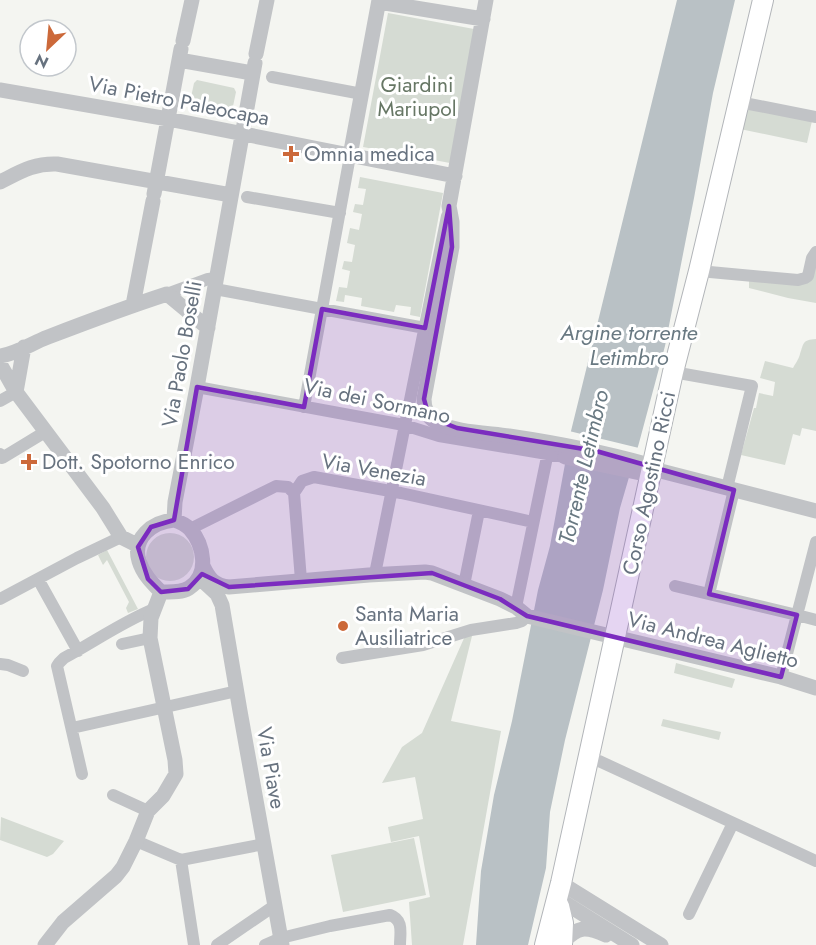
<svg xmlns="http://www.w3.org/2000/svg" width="816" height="945" font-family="Jost,sans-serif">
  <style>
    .green { fill: #d5dbd3 }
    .water { fill: #b9c1c5 }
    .pier { fill: #f4f5f1 }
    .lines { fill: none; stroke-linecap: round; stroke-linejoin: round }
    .primary-casing { stroke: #b2b5b9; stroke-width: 22 }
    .minor { stroke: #c1c3c6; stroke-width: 12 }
    .tertiary { stroke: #c1c3c6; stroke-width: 15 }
    .primary { stroke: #fff; stroke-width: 20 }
    .marked { fill: #7b2cbf; fill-opacity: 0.2; stroke: #7b2cbf; stroke-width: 4.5; stroke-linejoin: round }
    .poi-dot { fill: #cc693a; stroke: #fff; stroke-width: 2 }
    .labels { text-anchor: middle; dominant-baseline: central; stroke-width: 6; stroke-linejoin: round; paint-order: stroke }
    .park-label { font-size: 21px; fill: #677765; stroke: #fff }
    .street-label { font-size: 21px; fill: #67727f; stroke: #fff }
    .poi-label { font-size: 21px; fill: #67727f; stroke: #fff; text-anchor: start }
    .water-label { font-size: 22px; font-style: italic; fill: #697982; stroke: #fff }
  </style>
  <rect width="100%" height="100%" fill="#f4f5f1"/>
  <path class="green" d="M388,13L474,29L450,163L363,147Z
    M197,80L234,88L236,92L232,111L190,102L194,83Z
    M744,107L812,121L807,143L740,129Z
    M360,177L443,193L420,317L410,315L411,307L396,305L394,312L361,306L362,298L345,295L344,302L336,301L339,287L347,288L350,271L342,269L344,261L352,262L355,245L347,243L350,228L359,230L362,214L353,212L355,204L363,205L366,189L358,188Z
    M816,260V303L788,298L749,288V281L801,285Z
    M816,339V431L802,428L800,436L793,434L785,465L741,455L754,408H756L759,393L773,396L775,382L760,378L765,361L793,368C795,364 799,359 800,354C804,343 802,340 816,339Z
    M146 557a24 24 0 1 1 48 0a24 24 0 1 1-48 0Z
    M107,550L138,609L128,613L126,608L129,602L107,560L103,565L98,555Z
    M465,636H472L451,721L501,731L463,945H412L409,902L430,897L419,836L391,842L388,827L423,819L415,777L382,783L402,747L422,733Z
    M676,663L735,679L732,688L674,673Z
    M663,719L721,732L719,740L661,726Z
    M1,817L64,841L53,854L47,857L0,840Z
    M414,838L426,895L343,912L331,855Z"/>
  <path class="water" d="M677,0H735L713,93L694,198L665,346L639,443L620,508L603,590L565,740L550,812L546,868L528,945H476L481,871L494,795L512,721L538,590L550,546L571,431Z"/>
  <path class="pier" d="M569,431L639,448L631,474L563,459Z"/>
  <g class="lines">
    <g class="primary-casing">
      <path id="primary" d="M559,906L563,923L562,945
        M545,945L561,883L673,372L699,271L763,0"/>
    </g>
    <path class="minor" d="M272,77L362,94
      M739,102L816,117
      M350,156L322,309L425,328
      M247,197L340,213
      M699,271L798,280L805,278L808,276L812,258L816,252
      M215,289L322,309L304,407
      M167,294L208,279L217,278
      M673,372L752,386L727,488
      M197,387L404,425L439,436L565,457
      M0,401L16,392
      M0,454L2,458L45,432
      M294,493L302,481L314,477L401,493L533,522
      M294,493L301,580
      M190,529L276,486L288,487L294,493
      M816,542L797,615L816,620
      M375,574L447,216
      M38,579L78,651
      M464,585L479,511
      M675,586L797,615L781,677
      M709,594L734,490
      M0,599L77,558L121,537
      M516,607L547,457L549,450L553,449
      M122,644L150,638
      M342,658L423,645L471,630L516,623L522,621L527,616
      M0,664L8,665L23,671
      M72,728L237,691
      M587,758L599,761L816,861
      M82,774L57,666L59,663L64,658C94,642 122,622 154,609
      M113,795L148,811
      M136,841L181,860L264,844
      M181,860L194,945
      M689,914L733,823
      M217,945L274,906
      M265,945L281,938L330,926L390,915C404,920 400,933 400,945"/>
    <path class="tertiary" d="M486,0L449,206L452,222V247L424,399C424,409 427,417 436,422C453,432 489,433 509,436C556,443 603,452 649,465L653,469L816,511
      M379,2L483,19
      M183,41L192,0
      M256,54L267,0
      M179,60L252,73
      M0,90L168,119L455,176
      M350,156L379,0
      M0,182C20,172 34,163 57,164L231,195
      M154,194L181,49
      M133,305L153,201
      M0,356C16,354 32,343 48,337C87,322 127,307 167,294L208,328
      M0,364L16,392L103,508L121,537L133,543L138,547
      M16,392L24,347
      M565,457L645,474
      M174,520L175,502L197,387L255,63
      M174,520C180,522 185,524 190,529C204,545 210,575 189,588C181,593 171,592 161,592C152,583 143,574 139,561C132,538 152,522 174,520Z
      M203,566C209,579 214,585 229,587L369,575L425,572L432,573L500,599L516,607L527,616L781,677L816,688
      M204,582L217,594L222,605L240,711L282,945
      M561,883L661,945
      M557,898L632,945
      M562,943C578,926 585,926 606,935
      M45,945L63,922L116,876L123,867L136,841L148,811L163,796L176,774L175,760L150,638L151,618L161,592"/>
    <use href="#primary" class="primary"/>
  </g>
  <path class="marked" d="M449,206L452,247L424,399L429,417L457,428L596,451L734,490L709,594L797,615L781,677L527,616L500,599L432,573L229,587L202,574L188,589L161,592L148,579L138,547L151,527L174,520L197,387L304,407L322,309L425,328Z"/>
  <g class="poi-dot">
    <path d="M288 145h6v6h6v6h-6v6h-6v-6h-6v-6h6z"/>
    <path d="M26 453h6v6h6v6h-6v6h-6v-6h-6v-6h6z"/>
    <circle cx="343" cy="626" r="6"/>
  </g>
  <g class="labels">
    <g class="park-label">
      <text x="417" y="85">Giardini<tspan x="417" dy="24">Mariupol</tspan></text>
    </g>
    <g class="street-label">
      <text transform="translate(179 101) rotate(11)">Via Pietro Paleocapa</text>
      <text transform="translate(182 354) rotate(-80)">Via Paolo Boselli</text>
      <text transform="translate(377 401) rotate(12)">Via dei Sormano</text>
      <text transform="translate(374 470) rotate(10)">Via Venezia</text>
      <text transform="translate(649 483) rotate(-78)">Corso Agostino Ricci</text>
      <text transform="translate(713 640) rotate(14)">Via Andrea Aglietto</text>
      <text transform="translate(271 768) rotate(80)">Via Piave</text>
    </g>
    <g class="poi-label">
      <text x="304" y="154">Omnia medica</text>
      <text x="42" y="462">Dott. Spotorno Enrico</text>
      <text x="355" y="614">Santa Maria<tspan x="355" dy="24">Ausiliatrice</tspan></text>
    </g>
    <g class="water-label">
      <text x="629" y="332">Argine torrente<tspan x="629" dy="25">Letimbro</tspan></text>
      <text transform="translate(583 467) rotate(-77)">Torrente Letimbro</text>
    </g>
  </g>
  <g transform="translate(48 48) rotate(206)"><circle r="28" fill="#ffffff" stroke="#c2c7cc" stroke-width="1.5"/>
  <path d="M0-4.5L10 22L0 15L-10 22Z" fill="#cc693a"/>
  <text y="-9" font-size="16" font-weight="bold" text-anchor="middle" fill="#67727f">N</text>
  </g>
</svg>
